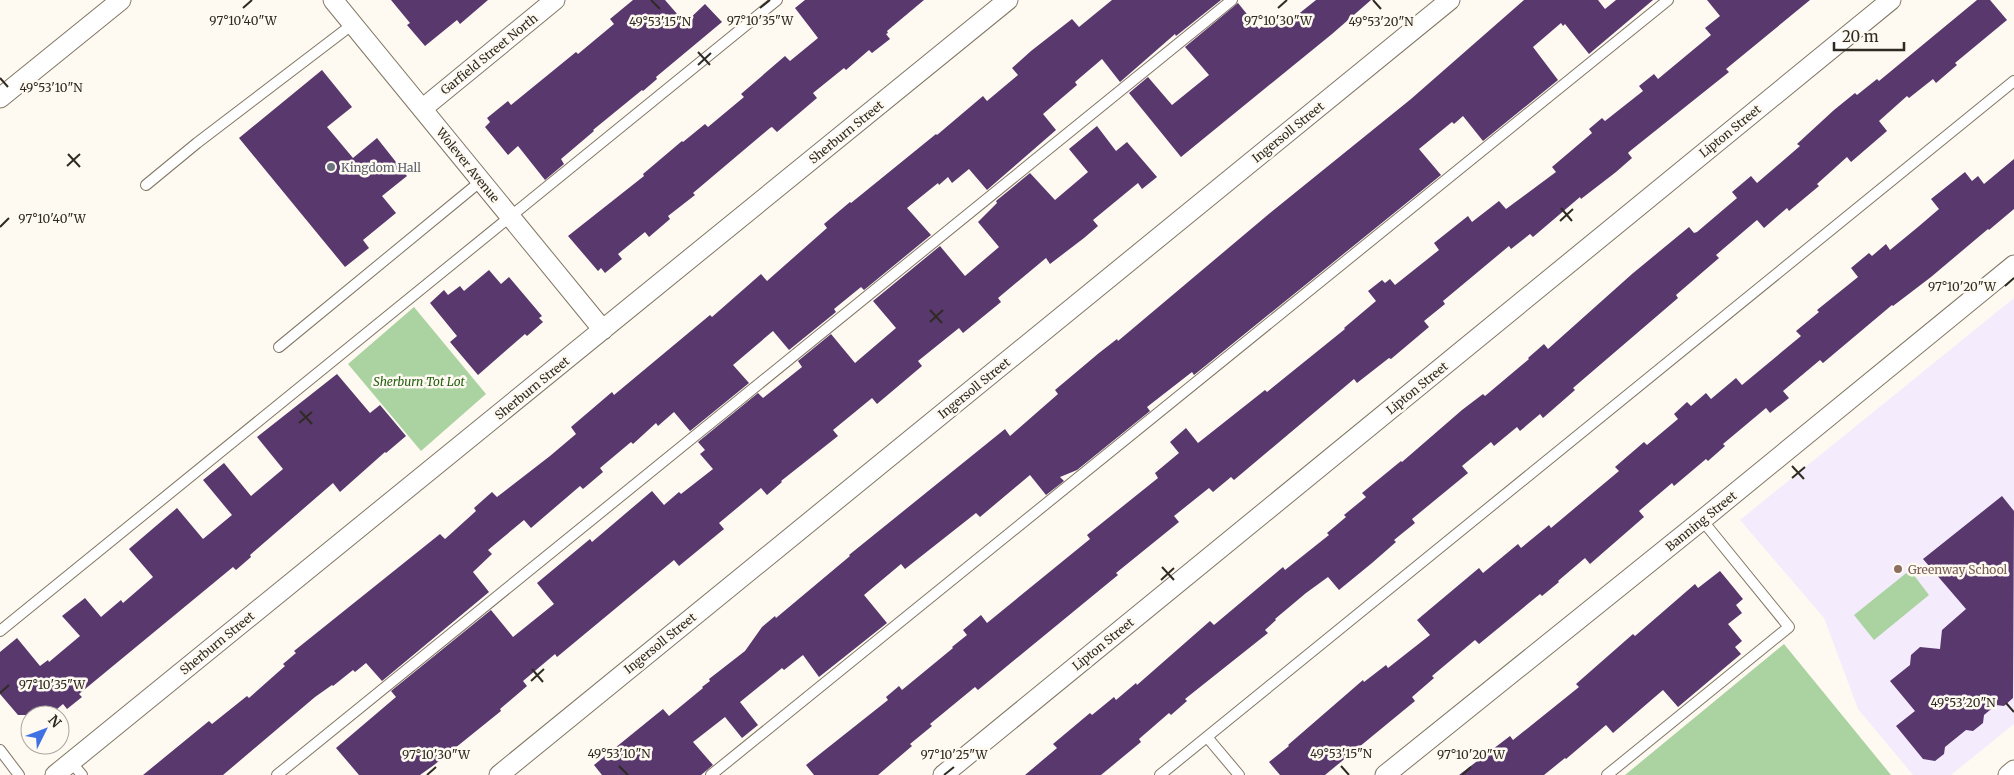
<svg xmlns="http://www.w3.org/2000/svg" width="2014" height="775" font-family="Merriweather,serif">
  <style>
    .education { fill: #f4ecfd }
    .green { fill: #abd3a2 }
    .building { fill: #58386d }
    .lines { fill: none; stroke-linecap: round; stroke-linejoin: round }
    .service-casing { stroke: #817765; stroke-width: 12 }
    .minor-casing { stroke: #817765; stroke-width: 21 }
    .service { stroke: #fff; stroke-width: 10 }
    .minor { stroke: #fff; stroke-width: 19 }
    .ticks { fill: none; stroke: #2f2b23; stroke-width: 2 }
    .worship-dot { fill: #6b7280; stroke: #fef9f1; stroke-width: 2 }
    .education-dot { fill: #8d6e63; stroke: #fef9f1; stroke-width: 2 }
    .labels { text-anchor: middle; dominant-baseline: central; stroke-width: 5; stroke-linejoin: round; paint-order: stroke }
    .street-label { font-size: 12px; fill: #2f2b23; stroke: #fef9f1 }
    .worship-label { font-size: 12px; fill: #5b616d; stroke: #fef9f1; text-anchor: start }
    .park-label { font-size: 12px; font-style: italic; fill: #266114; stroke: #fef9f1 }
    .education-label { font-size: 12px; fill: #785e54; stroke: #fef9f1; text-anchor: start }
    .ticks-label { font-size: 12px; text-anchor: middle; fill: #2f2b23; stroke: #fef9f1; stroke-width: 5; stroke-linejoin: round; paint-order: stroke }
  </style>
  <rect width="100%" height="100%" fill="#fef9f1"/>
  <path class="education" d="M2014,298V724L1951,775H1913L1858,709L1824,618L1740,520Z"/>
  <path class="green" d="M414,307L486,394L421,451L348,364Z
    M1910,570L1929,595L1874,640L1854,615Z
    M1784,644L1891,775H1625Z"/>
  <path class="building" d="M391,0H488L460,24L457,20L425,46L407,25L410,23Z
    M633,0H665L685,23L705,4L722,22L656,77L657,79L643,91L642,90L593,130L594,131L561,159L564,164L545,180L518,146L508,155L485,127L490,122L487,118L508,101L511,105L576,52L578,54L614,24L610,19Z
    M805,0H924L887,31L888,33L886,34L890,39L872,53L869,50L846,70L844,68L813,93L817,98L777,132L772,127L770,128L693,193L695,195L668,216L670,219L649,237L645,232L618,254L622,259L605,273L601,268L598,271L568,236L644,176L643,174L682,141L683,142L705,124L708,127L744,97L741,94L785,56L790,61L818,38L795,8Z
    M1112,0H1221L1176,36L1175,34L1120,82L1102,59L1075,82L1077,85L1043,114L1056,130L987,190L969,169L952,183L948,177L939,185L938,183L907,208L931,235L864,290L861,287L834,309L836,312L789,350L773,331L733,365L749,383L690,431L674,412L658,426L656,423L633,444L631,442L600,468L603,472L583,489L580,486L531,528L524,520L488,550L492,554L473,572L489,592L382,681L366,663L355,672L353,670L333,686L332,685L315,697L223,775H143L209,721L212,724L247,696L249,698L285,666L283,664L296,653L294,651L440,534L445,539L476,511L474,508L492,492L497,497L550,456L576,434L571,427L612,392L614,395L710,315L712,317L761,274L767,281L827,228L824,224L850,202L851,203L936,134L937,135L983,96L987,101L1018,75L1012,68L1031,51L1072,19L1079,27Z
    M1316,0H1371L1332,34L1181,157L1129,93L1148,77L1172,105L1209,75L1185,47L1238,3L1259,29L1272,17L1281,28Z
    M1524,0H1598L1605,9L1616,0H1653L1589,54L1565,24L1563,26L1561,23L1533,47L1558,80L1483,141L1463,116L1454,124L1452,122L1419,149L1441,175L1194,375L1192,372L1147,407L1150,411L1077,470L1060,477L1064,481L1046,495L1030,475L980,517L976,513L905,569L901,564L864,595L887,623L819,677L803,655L784,670L782,668L740,702L758,725L742,738L725,717L693,742L713,765L701,775H602L594,765L663,709L669,716L703,688L702,687L710,681L709,679L745,651L762,627L775,616L776,618L850,556L849,555L1005,429L1010,436L1058,394L1055,390L1099,353L1117,339L1118,341L1270,213L1411,99Z
    M1707,0H1810L1726,69L1729,72L1630,151L1628,153L1632,158L1616,172L1581,199L1580,197L1533,237L1530,234L1511,249L1509,246L1443,301L1445,304L1424,321L1429,327L1391,359L1389,358L1357,383L1354,379L1234,480L1231,477L1213,492L1209,488L1174,516L1179,522L1116,573L1118,575L995,676L978,690L975,687L930,724L932,726L910,744L912,746L878,775H814L806,765L888,700L886,697L899,686L902,690L953,648L952,647L967,635L963,630L981,615L987,623L1090,539L1087,535L1158,478L1155,473L1179,453L1170,442L1186,428L1198,443L1265,390L1267,392L1345,329L1344,328L1376,301L1368,291L1382,280L1385,283L1390,279L1395,285L1439,250L1434,243L1468,216L1472,222L1499,201L1506,209L1556,172L1552,167L1592,133L1589,129L1602,118L1605,121L1643,91L1639,86L1654,74L1658,79L1711,35L1705,28L1720,16Z
    M1977,0H1990L2007,20L1955,63L1957,65L1936,83L1933,79L1909,98L1907,96L1879,121L1887,131L1851,162L1847,157L1817,184L1819,186L1789,211L1787,208L1764,228L1757,220L1716,255L1719,258L1676,295L1678,298L1573,388L1575,390L1543,418L1540,414L1520,431L1517,427L1494,446L1491,442L1462,466L1468,473L1412,519L1415,523L1394,540L1396,542L1372,563L1339,590L1328,577L1306,593L1275,619L1276,620L1265,630L1268,633L1185,699L1187,701L1171,715L1169,713L1139,739L1141,742L1101,775H1025L1057,748L1053,744L1090,713L1092,715L1114,697L1116,700L1136,683L1137,685L1210,621L1214,625L1283,567L1285,570L1329,535L1327,533L1346,517L1344,515L1366,497L1362,493L1401,461L1402,462L1462,410L1483,394L1485,396L1529,359L1528,358L1544,344L1548,349L1632,274L1689,227L1694,233L1697,232L1737,198L1732,192L1751,176L1757,183L1800,146L1797,144L1834,110L1855,93L1857,95L1877,79L1879,81Z
    M322,70L352,107L327,127L353,158L377,138L407,176L382,196L396,213L363,240L369,248L345,267L239,138Z
    M1097,126L1116,151L1127,142L1157,177L1142,189L1138,183L1093,220L1098,226L1084,238L1050,264L1046,258L998,298L1001,302L963,333L959,328L918,361L922,366L877,404L872,398L855,412L833,430L838,436L781,481L782,482L767,495L761,488L719,523L724,529L679,566L674,560L557,657L555,654L523,681L527,686L500,709L501,711L434,765L420,775H359L336,748L396,697L391,691L491,610L513,637L554,604L537,583L590,539L592,542L652,491L664,505L679,492L681,494L713,469L700,454L705,450L698,442L758,393L763,398L802,367L798,361L831,334L855,363L896,328L873,301L940,246L965,276L999,247L978,222L997,203L996,201L1030,173L1055,200L1088,172L1069,149Z
    M2014,159V209L1989,230L1988,229L1931,277L1893,306L1892,305L1823,363L1820,360L1783,391L1789,398L1770,413L1766,408L1723,444L1725,446L1708,461L1706,459L1674,486L1672,483L1639,511L1644,517L1590,564L1585,558L1558,581L1559,582L1542,596L1540,594L1479,644L1475,640L1432,676L1434,678L1412,697L1415,701L1325,775H1280L1269,762L1289,746L1288,745L1363,680L1364,682L1386,665L1388,668L1430,635L1417,620L1479,568L1483,573L1518,544L1521,548L1549,525L1551,528L1619,471L1615,467L1644,442L1647,445L1678,419L1674,414L1687,402L1691,406L1706,393L1711,399L1736,378L1742,385L1801,336L1796,331L1819,312L1817,310L1858,277L1851,268L1869,253L1872,256L1886,244L1890,250L1918,227L1939,209L1931,199L1965,172L1972,181L1978,176L1984,184Z
    M489,270L501,284L509,277L542,316L539,318L543,322L527,336L525,334L478,375L450,342L457,336L430,303L444,290L448,295L460,286L464,291Z
    M337,374L370,413L380,405L406,436L386,453L385,452L340,492L333,483L250,555L251,557L236,570L233,567L79,694L82,697L67,709L63,704L50,715H18L0,694V652L17,638L40,666L48,660L49,662L80,636L62,616L85,598L101,617L121,600L123,603L153,577L129,549L177,508L203,539L232,515L203,480L224,463L251,496L283,469L257,437Z
    M2002,496L2014,511L2013,698L2004,706L1996,705L1984,715L1983,723L1973,731L1966,730L1945,747L1944,754L1935,761L1923,759L1896,726L1915,711L1890,681L1910,665L1911,655L1920,647L1940,649L1942,630L1966,609L1923,559Z
    M1720,571L1743,599L1736,605L1742,613L1728,624L1742,641L1735,647L1741,654L1678,707L1663,690L1613,733L1606,725L1566,759L1565,758L1544,775H1459L1510,736L1513,740L1579,687L1576,684L1633,634L1635,636L1695,584L1698,588Z"/>
  <g class="lines">
    <g class="service-casing">
      <path id="service" d="M146,185L197,143L353,24
        M279,347L481,181
        M0,631L777,0
        M1207,737L1239,775
        M0,750L19,775
        M71,762L82,775
        M277,775L1232,0
        M711,775L1668,0
        M1160,775L2014,81
        M1607,775L1789,627L1702,520"/>
    </g>
    <g class="minor-casing">
      <path id="minor" d="M333,0L603,330
        M0,98L121,0
        M422,109L555,0
        M55,775L1008,0
        M499,775L1450,0
        M943,775L1891,0
        M1385,775L1702,520L2014,265
        M2008,775L2014,770"/>
    </g>
    <use href="#service" class="service"/>
    <use href="#minor" class="minor"/>
  </g>
  <path class="ticks" d="M651,0L660,9M1373,0L1381,9M243,8L252,0M760,8L770,0M1278,8L1287,0M698,52L710,65M698,65L711,53M0,78L8,87M68,154L80,167M67,166L80,154M1561,208L1572,221M1560,221L1573,209M0,227L9,218M2005,286L2014,278M930,310L942,323M930,322L943,310M300,411L312,424M299,423L312,412M1792,466L1804,479M1792,478L1805,467M1162,567L1174,580M1161,580L1174,568M532,669L543,682M531,681L544,669M0,693L9,685M2006,703L2014,712M619,766L628,775M1341,766L1349,775M427,775L436,767M944,775L954,767M1462,775L1471,767"/>
  <circle class="worship-dot" cx="331" cy="167" r="5"/>
  <circle class="education-dot" cx="1898" cy="569" r="5"/>
  <g class="labels">
    <g class="street-label">
      <text transform="translate(489 54) rotate(-39)">Garfield Street North</text>
      <text transform="translate(1730 131) rotate(-39)">Lipton Street</text>
      <text transform="translate(846 132) rotate(-39)">Sherburn Street</text>
      <text transform="translate(1288 132) rotate(-39)">Ingersoll Street</text>
      <text transform="translate(468 165) rotate(51)">Wolever Avenue</text>
      <text transform="translate(532 388) rotate(-39)">Sherburn Street</text>
      <text transform="translate(974 388) rotate(-39)">Ingersoll Street</text>
      <text transform="translate(1417 388) rotate(-39)">Lipton Street</text>
      <text transform="translate(1701 521) rotate(-39)">Banning Street</text>
      <text transform="translate(217 643) rotate(-39)">Sherburn Street</text>
      <text transform="translate(660 643) rotate(-39)">Ingersoll Street</text>
      <text transform="translate(1103 644) rotate(-39)">Lipton Street</text>
    </g>
    <g class="worship-label">
      <text x="341" y="167">Kingdom Hall</text>
    </g>
    <g class="park-label">
      <text x="419" y="381">Sherburn Tot Lot</text>
    </g>
    <g class="education-label">
      <text x="1908" y="569">Greenway School</text>
    </g>
  </g>
  <g class="ticks-label">
    <text x="243" y="25">97°10'40"W</text>
    <text x="760" y="25">97°10'35"W</text>
    <text x="1278" y="25">97°10'30"W</text>
    <text x="660" y="26">49°53'15"N</text>
    <text x="1381" y="26">49°53'20"N</text>
    <text x="51" y="92">49°53'10"N</text>
    <text x="52" y="223">97°10'40"W</text>
    <text x="1962" y="291">97°10'20"W</text>
    <text x="52" y="689">97°10'35"W</text>
    <text x="1963" y="707">49°53'20"N</text>
    <text x="619" y="758">49°53'10"N</text>
    <text x="1341" y="758">49°53'15"N</text>
    <text x="436" y="759">97°10'30"W</text>
    <text x="954" y="759">97°10'25"W</text>
    <text x="1471" y="759">97°10'20"W</text>
  </g>
  <g transform="translate(45 730) rotate(48)"><circle r="24" fill="#fef9f1" stroke="#aba79f"/>
  <path d="M0-4L9 19L0 12L-9 19Z" fill="#4071e2"/>
  <text y="-8" font-size="14" font-weight="bold" text-anchor="middle" fill="#2f2b23">N</text>
  </g>
  <path d="M1834 42v8h70v-8" fill="none" stroke="#2f2b23" stroke-width="2.5"/>
  <text x="1842" y="42" font-size="15" fill="#2f2b23" stroke="#fef9f1" stroke-width="4" paint-order="stroke">20 m</text>
</svg>
